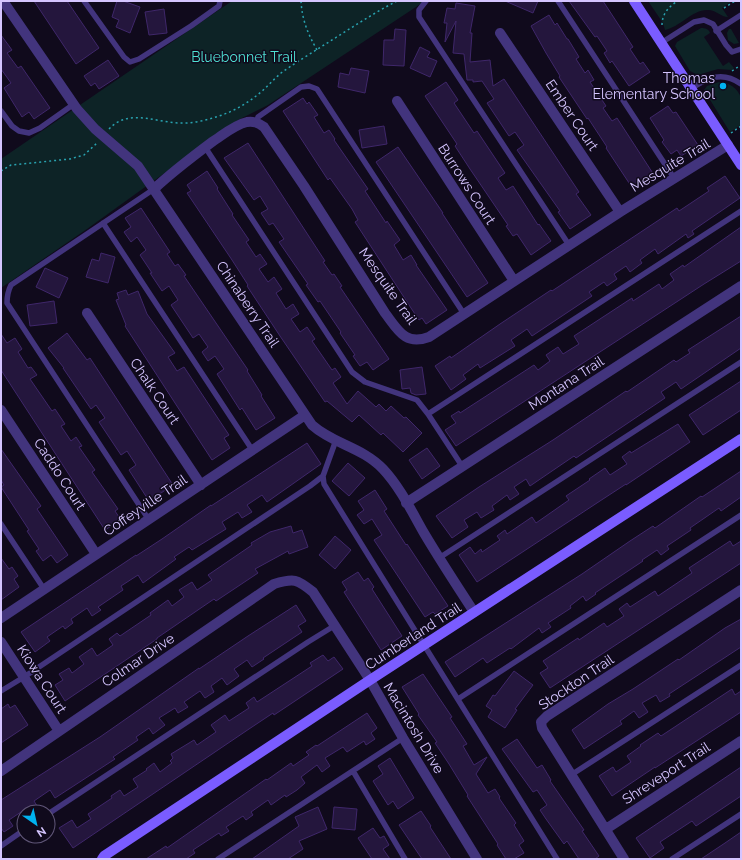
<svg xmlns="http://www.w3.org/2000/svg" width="742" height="860" font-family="Raleway,sans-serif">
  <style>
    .green { fill: #0d2326 }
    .building { fill: #24163d; stroke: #3f276a }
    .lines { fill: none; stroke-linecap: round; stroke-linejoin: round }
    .path { stroke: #29a3b0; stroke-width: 1.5; stroke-dasharray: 2 3; stroke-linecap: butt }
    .lane { stroke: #42347d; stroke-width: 5.5 }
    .street { stroke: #42347d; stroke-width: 10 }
    .secondary { stroke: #7a5cff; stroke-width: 10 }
    .poi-dot { fill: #00b3f0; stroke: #100a1c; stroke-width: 1.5 }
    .labels { text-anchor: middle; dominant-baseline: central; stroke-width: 3; stroke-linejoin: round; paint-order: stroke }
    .park-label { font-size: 14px; fill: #4fe1d3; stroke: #100a1c }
    .poi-label { font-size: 14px; fill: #d5c5ff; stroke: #100a1c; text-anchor: end }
    .street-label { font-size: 14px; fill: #d5c5ff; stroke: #100a1c }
  </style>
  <rect width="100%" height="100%" fill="#100a1c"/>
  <path class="green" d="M232,1H425L268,105L238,120L87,229L1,288V159Z
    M648,1H732L722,8L728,17C721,17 716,10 708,10C693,9 680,27 665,30L663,23Z
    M701,28C705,28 709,29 710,33L704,37L723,66L729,62L734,68L732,70L718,69L698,75L690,71L675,46L677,42Z
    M729,29H731L739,43L734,44L728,40L727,33Z
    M719,82C728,82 738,88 741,98C742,102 741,108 741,111L740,112L741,114V125L730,132L707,95L706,91L704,90L707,86Z"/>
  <path class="building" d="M34,1H67L99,48L76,64Z
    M117,1H123L140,7L130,33L116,27L119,20L112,17Z
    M505,1H538L533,13Z
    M569,1H603L633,47L630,49L640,64L643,62L650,72L629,86L612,61L610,63L604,53L607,51L597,36L595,37Z
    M456,3L475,6L470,33H472L470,62L490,60L493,86L504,79L579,192L576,194L591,215L570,229L558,212L560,211L517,150L524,145L515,132L509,136L487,103L494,99L482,81L473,82V80H467L464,54L453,53L456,21L445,42L447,23H444L447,8L455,9Z
    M164,9L167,33L149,35L145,12Z
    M549,15L555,25L557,23L567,39H568L579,57L576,59L585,73L588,70L594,80L590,82L606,106L603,108L612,121L617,118L654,175L633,189L606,148L607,147L588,118L587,119L559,77L560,76L546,53L531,26Z
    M395,29L406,30L404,66L383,65L384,40H394Z
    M1,35L12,50L7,53L18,68L21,66L50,108L34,119L29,112L22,117L4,88L11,83L1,69Z
    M420,47L430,52L427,57L437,61L430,77L410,68Z
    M108,60L119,76L99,89L95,83L91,86L84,76Z
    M351,68L369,71L365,93L338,87L340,73L349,75Z
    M446,82L458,100L454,103L474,133L477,131L505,173L498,178L506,190L513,186L538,225L539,224L551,241L531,255L517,234L513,236L506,226L508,225L470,169L455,146L457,144L425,96Z
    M303,98L307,104L309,102L318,115L314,117L324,133L329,130L335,139L334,140L368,189L365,191L386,223L387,221L400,240L394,245L403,260L411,255L417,265H416L447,310L426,324L422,318L419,320L411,308L355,222L358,220L352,209L330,178L328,180L283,111Z
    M668,106L673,113L676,112L698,145L681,156L677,150L671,154L662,142L664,140L650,118Z
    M384,126L387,144L362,148L359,130Z
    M248,143L325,261L323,262L332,275L334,274L342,286L340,287L389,359L373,370L367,362L360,366L353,356L355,355L340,333L341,332L320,301L318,302L306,285L308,284L279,242L284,239L273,223L269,225L261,213L268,209L260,196L254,200L224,158Z
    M398,147L443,213H442L488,283L467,297L376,162Z
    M207,171L218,188L217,189L233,214L232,215L249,240L246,242L256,257L260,254L267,264L259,269L268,282L274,277L282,289L276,293L286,309L293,304L299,314L291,319L300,332L307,327L315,339L312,341L332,370L335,368L341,377L333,383L347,404L358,391L376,407L379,404L386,411L391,406L404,418L406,417L422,433L403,452L383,433L381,435L359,415L352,422L327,401L325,402L280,336L247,286L248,285L232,260L187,193L191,191L187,185Z
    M725,176L740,198L692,231L694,234L688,238L686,234L658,254L655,249L640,260L642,263L630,272L626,266L614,274L617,279L607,286L604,282L589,292L592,296L532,336L527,329L511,340L515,346L480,368L478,364L463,375L466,379L451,390L435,366L450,356L451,358L500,324L551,290L552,291L677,208L679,211L709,191L707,188Z
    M141,208L170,252L167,254L175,266L178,264L186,275L184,276L248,370L247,371L262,395L261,396L275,418L256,430L242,408L240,410L217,374L224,369L215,356L208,361L202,352L208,347L199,334L193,338L171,305L178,300L169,286L162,291L150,273H152L140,255L146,250L137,237L131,242L124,232L131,227L125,218Z
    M741,227V261L704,284L456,446L445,430L456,423L451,416L459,411L460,413L534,365L538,370L550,361L546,355L558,347L563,354L579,344L574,336L632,298L633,301L659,284L662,289L674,280L670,274L683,265L684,267Z
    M101,253L115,257L108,283L86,277L92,259L99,261Z
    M45,268L68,278L59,298L36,287Z
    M126,290L128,295L138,291L147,314L175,353L168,357L177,371L184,367L229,435L224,438L230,448L212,460L125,326L126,325L116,300L119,299L117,293Z
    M54,301L57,323L30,326L27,305Z
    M741,316V348L681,389L676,382L661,392L665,398L576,458L574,456L530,486L526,479L514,487L519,494L510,500L507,495L492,506L494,510L481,518L477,512L464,520L468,527L452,538L436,516L479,487L553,440L626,391L627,392L674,360L676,362L690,353L688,350Z
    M67,333L87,360L90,358L173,485L149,501L129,470L136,465L127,451L121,455L99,422L105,418L96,405L91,409L63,368H64L48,348Z
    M1,334L7,343L15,338L22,349L18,352L28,368L31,367L37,375L30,379L52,411L55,409L65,424L61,426L71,441L76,437L82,446L79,447L95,470L92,472L118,509L115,511L121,520L105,530L1,370Z
    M422,367L426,394L416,395L411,393L410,388L402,389L400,370Z
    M741,381V410L703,435L689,415Z
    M678,424L690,442L626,485V484L603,499L477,582L459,555L470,547L475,554L481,549L482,552L500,540L497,536L505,530L507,534L532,517L536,523L569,500L566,496L590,480L589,479L605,468L610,475L627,464L622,457L630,451L631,453Z
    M307,443L321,464L267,502L262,495L247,505L252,512L242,518L238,512L222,522L226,529L192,550L189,547L174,557L176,559L143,583L138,575L121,586L123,590L98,607L101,610L92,616L87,608L71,619L73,623L65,629L63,626L47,637L50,641L35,652L21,632L136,555V556L162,539L211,505V506Z
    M427,448L440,466L422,479L409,460Z
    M1,449L41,506L37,509L68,555L57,563L51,555L43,561L36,551L39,549L27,531L29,530L1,487L4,485L1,480Z
    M348,463L365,478L349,496L332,481Z
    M741,471V497L721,511L719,508L690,528L691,530L667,546L669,549L661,555L657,550L642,560L643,561L595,593L596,594L586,601L583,596L570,606L571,608L548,623L551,627L542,633L539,628L511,649L510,648L487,663L483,658L455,677L445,662L582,574L630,541L653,526L655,528L701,496L702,497Z
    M375,490L387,509L384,511L406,545L407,544L448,606L435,614L433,612L425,617L374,540L382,535L372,519L364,524L357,515L364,510L358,501Z
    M291,526L293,533L302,530L308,547L289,554L288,551L255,569L258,573L216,601L214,599L157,638V639L65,701L55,685L63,680L59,674L69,668L72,673L84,664L79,657L92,648L97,656L113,645L109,639L117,633L120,636L151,615L150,613L168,600L172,606L184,597L179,590L192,582L197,590L212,580L208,575L252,545L251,543L270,532Z
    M335,536L351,550L335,569L319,555Z
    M730,541L733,546L741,541V563L550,688L540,673L548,668L543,661L578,638L579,640L604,623L607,627L624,616L619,609L627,603L630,607L655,591L658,596L692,573L689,568Z
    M1,558L9,569L12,567L18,576L14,579L19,587L1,600Z
    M358,572L364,581L368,578L374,587L372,589L402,636L381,650L344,592L347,590L342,582Z
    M296,605L306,621L298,626L302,632L263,658L264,659L252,667L247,660L234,669L239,676L227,685L222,678L211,686L214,692L205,698L200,691L184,702L188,707L178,713L175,708L159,718L165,725L153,734L149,728L136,737L138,740L113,757L115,759L72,787L55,798L50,790L34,801L39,809L34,812H21L9,820L13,826L4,832L1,828V800L100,737L199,668V669L248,636Z
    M741,619V647L669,694L670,696L660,702L656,695L642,703L648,712L639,718L634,711L620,721L622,724L584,749L572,730L608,704L633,689L678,659L679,660L725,628Z
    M323,655L328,661L334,657L343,669L274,715L273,713L249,729L73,848L59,828L72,820L77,828L91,819L88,814L112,798L111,796L120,790L124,796L138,787L133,779L147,770L146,769L154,763L160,772L172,763L170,761L173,758L171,754L194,740L197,745L216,732L211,725L225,715L229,721L249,708L246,703L254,697L257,702L312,666L310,663Z
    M514,671L533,685L515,709L517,710L505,728L488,717L492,710L486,706L493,695L495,696Z
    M423,674L452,717L450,718L467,744L463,746L474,765L487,757L476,774L488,793L495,789L500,797L499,798L516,823L514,825L524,841L519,845L524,853L514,859H506L497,845L498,844L467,796L468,795L449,764L435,743L437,742L418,715L419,714L402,687Z
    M732,689L735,695L741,691V712L655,768V767L612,796L599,776L613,767L616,772L631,762L627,756L641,746L640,745L658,733L661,736Z
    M8,704L10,708L15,705L28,725L1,743V709Z
    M367,713L377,728L371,733L375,739L366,745L364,741L347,752L343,747L325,758L330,766L322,772L317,765L301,777L305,783L297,790L286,797L285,795L271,805L268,800L251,812L253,815L246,820L243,816L226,827L229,831L221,836L219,833L193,850L195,853L186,859H146L166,846L167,848L266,779L267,780L291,763L293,766L309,755L306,752L316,745L317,746Z
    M517,739L537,768L542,765L551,780L550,781L584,830L582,831L599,856L595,859H579L567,841L564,844L546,819L540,810L547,805L537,790L533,792L502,749Z
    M390,758L414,798L398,809L393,801L388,805L373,781L383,774L378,766Z
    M741,767V796L696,826L692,821L660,842L664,848L650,858L636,838Z
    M318,807L327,829L299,841L303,849L288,859H252L299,826L295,817Z
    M334,807L357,809L355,830L332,828Z
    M421,811L431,826L430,827L451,859H422L399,825Z
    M373,828L380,838L384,836L389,845L383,849L390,859H372L358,838Z
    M741,832V859H701L725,843Z"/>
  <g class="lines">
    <path class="path" d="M301,1C302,20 308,34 317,50
      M724,8L735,1
      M662,25C662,14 669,6 678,1
      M732,71L741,65
      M109,129C130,107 157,124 184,123C195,123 206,120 216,117C233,112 248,103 261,92C268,86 274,79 281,73C295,63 310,54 324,45C348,30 372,14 397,1
      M731,133L741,126
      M1,171L11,165L70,159L84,155L97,143"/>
    <path class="lane" d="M84,1L124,57L130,62L139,59L191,26L219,6L220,1
      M426,1L419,10V17L569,245
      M558,1L674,178
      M716,31L741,15
      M661,43L694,22L704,20L713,24L726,45L732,52L741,49
      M691,89C708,77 723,71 741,84
      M1,111L12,126L19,131L29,133L40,128L74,104
      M257,122L258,117L301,87L309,86L317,89L464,314
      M205,147L352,372L365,382L417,400L428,414L462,466
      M103,223L253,451
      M428,414L741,211
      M336,440L323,476L324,484L557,859
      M149,520L7,303C7,296 8,291 11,285L154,189
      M1,524L44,589
      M439,558L741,362
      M1,691L24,677L310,486L323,476
      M458,699L741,515
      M353,771L405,859
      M571,775L741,665
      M48,814L308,642L334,626
      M1,846L24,830
      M218,859L403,738
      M672,859L741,814"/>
    <path class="street" d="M3,1L77,109L95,129L138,166L312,425C333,444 362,447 383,469C400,487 412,512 424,533C440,560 457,586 474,612
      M500,33L620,212
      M397,101L514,281
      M154,189C172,172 192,157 212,142C223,135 234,125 247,122C254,121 258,123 264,127L304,186L385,313C398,330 405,346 429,337L620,212L728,145
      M87,313L201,485
      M1,410L96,554
      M406,503L741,286
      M1,618L305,415
      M1,642L59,731
      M1,771L274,584C294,578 297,579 313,592L370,680L403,738L477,859
      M606,829L741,741
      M624,859L542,728L541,722L547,716L741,590"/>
    <path class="secondary" d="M634,1L741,165
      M102,859L104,856L370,680L741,439"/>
  </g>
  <circle class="poi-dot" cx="723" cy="86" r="4"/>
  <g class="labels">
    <g class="park-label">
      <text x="244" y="57">Bluebonnet Trail</text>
    </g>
    <g class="poi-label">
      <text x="715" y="78">Thomas<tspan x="715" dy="16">Elementary School</tspan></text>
    </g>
    <g class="street-label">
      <text transform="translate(572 115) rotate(56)">Ember Court</text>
      <text transform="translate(670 165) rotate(-31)">Mesquite Trail</text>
      <text transform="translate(467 184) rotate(57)">Burrows Court</text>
      <text transform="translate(388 286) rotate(55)">Mesquite Trail</text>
      <text transform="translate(248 304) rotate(56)">Chinaberry Trail</text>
      <text transform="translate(566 383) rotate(-33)">Montana Trail</text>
      <text transform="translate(155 391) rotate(56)">Chalk Court</text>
      <text transform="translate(60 474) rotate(57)">Caddo Court</text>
      <text transform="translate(145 505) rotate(-34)">Coffeyville Trail</text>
      <text transform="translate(413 636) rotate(-33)">Cumberland Trail</text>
      <text transform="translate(138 660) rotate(-34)">Colmar Drive</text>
      <text transform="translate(42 679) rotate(57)">Kiowa Court</text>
      <text transform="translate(576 682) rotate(-34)">Stockton Trail</text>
      <text transform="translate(414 728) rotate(59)">Macintosh Drive</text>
      <text transform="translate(666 773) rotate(-33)">Shreveport Trail</text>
    </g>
  </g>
  <rect width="742" height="860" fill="none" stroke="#d5c5ff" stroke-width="4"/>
  <g transform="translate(36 824) rotate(146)"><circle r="19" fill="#100a1c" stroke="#5f5577"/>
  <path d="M0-3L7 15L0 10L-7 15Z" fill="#00b3f0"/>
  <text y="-6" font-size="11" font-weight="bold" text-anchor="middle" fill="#d5c5ff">N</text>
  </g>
</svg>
